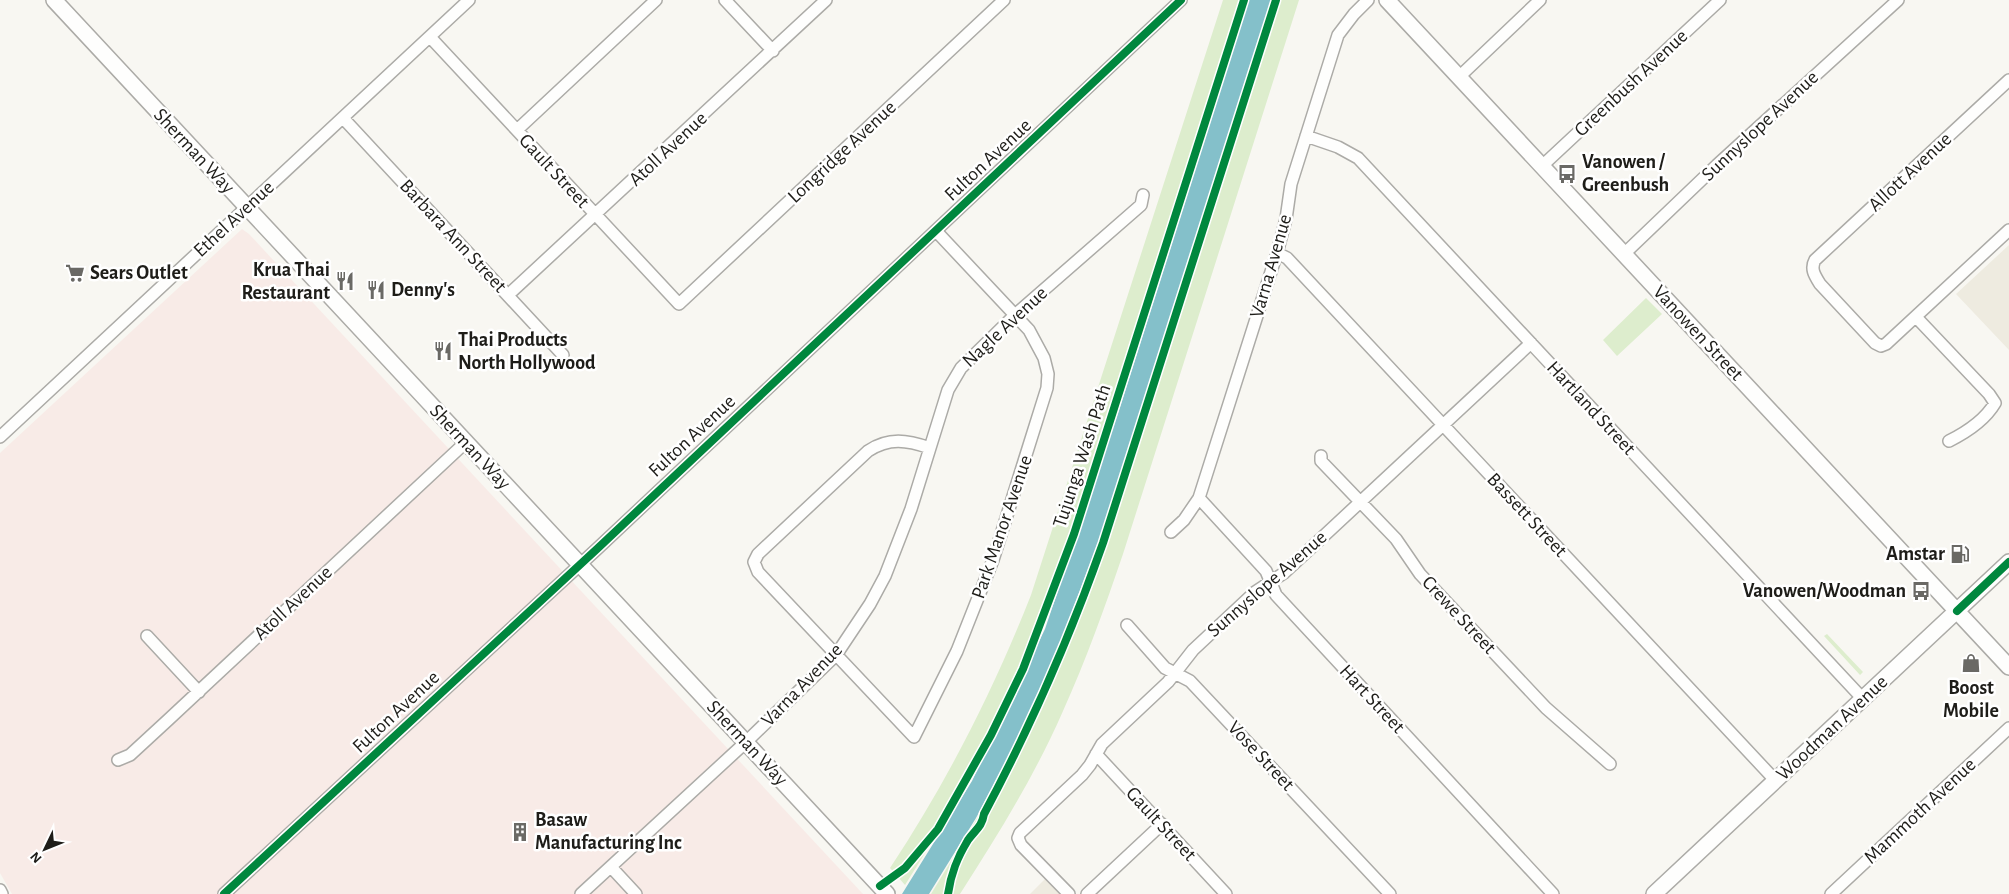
<svg xmlns="http://www.w3.org/2000/svg" width="2009" height="894" font-family="'Alegreya Sans',sans-serif">
  <style>
    .built { fill: #eeebe0 }
    .industrial { fill: #f8ebe7 }
    .green { fill: #ddedcd }
    .water { fill: #84c0ca }
    .lines { fill: none; stroke-linecap: round; stroke-linejoin: round }
    .minor-casing { stroke: #acaba7; stroke-width: 14 }
    .major-casing { stroke: #acaba7; stroke-width: 18 }
    .minor { stroke: #fefefd; stroke-width: 11 }
    .major { stroke: #fefefd; stroke-width: 15 }
    .cycleway-casing { stroke: #fff; stroke-width: 11 }
    .cycleway { stroke: #00873e; stroke-width: 8 }
    .labels { text-anchor: middle; dominant-baseline: central; stroke-width: 5; stroke-linejoin: round; paint-order: stroke }
    .street-label { font-size: 20px; fill: #1e1d19; stroke: #fff }
    .poi-label { font-size: 20px; font-weight: bold; fill: #1e1d19; stroke: #fff; text-anchor: start }
  </style>
  <rect width="100%" height="100%" fill="#f8f7f2"/>
  <path class="built" d="M2009,245V350L1956,294Z
    M1048,876L1065,894H1030Z"/>
  <path class="industrial" d="M242,229L249,234L863,894H12L0,873V453Z"/>
  <path class="green" d="M1223,0H1246L1065,568L1022,676L988,745L964,791L905,885L890,868C947,782 993,691 1031,595Z
    M1273,0H1299L1123,554C1105,607 1086,660 1063,711C1035,775 998,835 960,894H931L984,807L1038,703L1097,552Z
    M1646,298L1662,314L1617,356L1603,340Z
    M1827,634L1863,672L1860,675L1824,636Z"/>
  <path class="water" d="M1249,0H1272L1099,540L1059,646L1014,746L976,818L929,894H902L972,781L1045,629L1120,407Z"/>
  <g class="lines">
    <g class="minor-casing">
      <path id="minor" d="M725,0L773,51
        M430,37L679,304L1004,0
        M1459,77L1540,0
        M2009,80L1815,260C1810,269 1815,276 1820,284L1875,343L1881,346L1886,344L2009,230
        M343,118L563,355
        M517,130L656,0
        M1306,136L1338,147L1358,158L1863,699
        M1542,166L1720,0
        M1277,253L1287,258L1775,780
        M1624,254L1717,165L1898,0
        M508,295L826,0
        M1916,317L1989,394L1995,403C1985,420 1967,432 1949,441
        M0,437L469,0
        M930,448C907,440 889,437 868,451L758,554L754,562L758,572L914,737L957,651L993,560L1047,388L1048,374L1044,358L1029,330L936,231
        M1321,456V461L1396,539L1420,574L1546,708L1610,764
        M1199,498L1266,571L1276,595L1553,894
        M1171,532L1184,520L1199,498L1277,253L1286,219L1291,184L1338,35L1354,14L1368,0
        M1127,625L1165,668L1190,681L1390,894
        M147,636L199,692
        M1096,754L1226,894
        M118,760L130,755L168,720L466,442
        M611,867L636,894
        M0,890L2,894
        M224,894L598,548L1181,0
        M581,894L746,742L836,655L870,604L885,576L911,509L948,390L961,368L1015,315L1141,205L1143,195
        M1069,894L1021,845L1018,838L1020,833L1082,775L1090,765L1102,744L1168,682L1193,650L1255,592L1284,573L1531,343
        M1087,894L1162,824
        M1831,894L2009,728"/>
    </g>
    <g class="major-casing">
      <path id="major" d="M54,0L887,894
        M1387,0L2009,667
        M1654,894L2009,562"/>
    </g>
    <use href="#minor" class="minor"/>
    <use href="#major" class="major"/>
    <g class="cycleway-casing">
      <path id="cycleway" d="M1957,611L2009,562
        M880,886L905,868L938,829L991,735L1023,669L1074,534L1244,0
        M224,894L598,548L1181,0
        M948,894C951,873 957,858 968,840C975,830 982,827 984,814C1031,726 1070,637 1103,543L1276,0"/>
    </g>
    <use href="#cycleway" class="cycleway"/>
  </g>
  <defs>
    <g id="bus-bare" transform="scale(1.5)"><path d="M-5-6H5V4H4V6H2V4H-2V6H-4V4H-5ZM-3.5-4V0h7V-4ZM-3.5 1.2v1.5H-2V1.2ZM2 1.2v1.5H3.5V1.2Z" fill="#6a6965" stroke="#fff" stroke-width="2.5" paint-order="stroke"/></g>
    <g id="supermarket-bare" transform="scale(1.5)"><path d="M-6-5.5h2.5l.6 2H6L4.5 2H-2.5L-4.4-4H-6ZM-1.5 3.2a1.3 1.3 0 1 0 .1 0ZM3 3.2a1.3 1.3 0 1 0 .1 0Z" fill="#6a6965" stroke="#fff" stroke-width="2.5" paint-order="stroke"/></g>
    <g id="restaurant-bare" transform="scale(1.5)"><path d="M-5-6h1v4h1v-4h1v4h1v-4h1v5L-1.5 .5V6h-2V.5L-5-1ZM5-6V6H3V1.5H1.5Q1.5-4 5-6Z" fill="#6a6965" stroke="#fff" stroke-width="2.5" paint-order="stroke"/></g>
    <g id="fuel-bare" transform="scale(1.5)"><path d="M-5.5-6h7V0h2V4h1.3V-2.5L3-4.5l.8-.8L6-3V5H2.5V1h-1V6h-7ZM-4.2-4.7v3.2H.2V-4.7Z" fill="#6a6965" stroke="#fff" stroke-width="2.5" paint-order="stroke"/></g>
    <g id="shop-bare" transform="scale(1.5)"><path d="M-5-2.5h2.3a2.7 3.5 0 0 1 5.4 0H5L5.5 6h-11ZM-1.5-2.5h3a1.5 2.3 0 0 0-3 0Z" fill="#6a6965" stroke="#fff" stroke-width="2.5" paint-order="stroke"/></g>
    <g id="building-bare" transform="scale(1.5)"><path d="M-4-6H4V6H1V3H-1V6H-4ZM-2.5-4.3h1.7v1.8h-1.7ZM.8-4.3h1.7v1.8H.8ZM-2.5-1h1.7V.8h-1.7ZM.8-1h1.7V.8H.8Z" fill="#6a6965" stroke="#fff" stroke-width="2.5" paint-order="stroke"/></g>
  </defs>
  <g fill-rule="evenodd">
    <use href="#bus-bare" x="1567" y="174"/>
    <use href="#supermarket-bare" x="75" y="273"/>
    <use href="#restaurant-bare" x="345" y="281"/>
    <use href="#restaurant-bare" x="376" y="290"/>
    <use href="#restaurant-bare" x="443" y="351"/>
    <use href="#fuel-bare" x="1960" y="554"/>
    <use href="#bus-bare" x="1921" y="591"/>
    <use href="#shop-bare" x="1971" y="663"/>
    <use href="#building-bare" x="520" y="832"/>
  </g>
  <g class="labels">
    <g class="street-label">
      <text transform="translate(1631 83) rotate(-43)">Greenbush Avenue</text>
      <text transform="translate(1760 126) rotate(-43)">Sunnyslope Avenue</text>
      <text transform="translate(668 149) rotate(-43)">Atoll Avenue</text>
      <text transform="translate(194 151) rotate(47)">Sherman Way</text>
      <text transform="translate(842 152) rotate(-43)">Longridge Avenue</text>
      <text transform="translate(988 160) rotate(-43)">Fulton Avenue</text>
      <text transform="translate(554 171) rotate(47)">Gault Street</text>
      <text transform="translate(1910 172) rotate(-43)">Allott Avenue</text>
      <text transform="translate(234 219) rotate(-43)">Ethel Avenue</text>
      <text transform="translate(453 236) rotate(47)">Barbara Ann Street</text>
      <text transform="translate(1271 266) rotate(-74)">Varna Avenue</text>
      <text transform="translate(1005 327) rotate(-43)">Nagle Avenue</text>
      <text transform="translate(1698 333) rotate(47)">Vanowen Street</text>
      <text transform="translate(1591 408) rotate(47)">Hartland Street</text>
      <text transform="translate(692 436) rotate(-43)">Fulton Avenue</text>
      <text transform="translate(470 447) rotate(47)">Sherman Way</text>
      <text transform="translate(1082 456) rotate(-72)">Tujunga Wash Path</text>
      <text transform="translate(1527 515) rotate(47)">Bassett Street</text>
      <text transform="translate(1002 527) rotate(-71)">Park Manor Avenue</text>
      <text transform="translate(1267 584) rotate(-41)">Sunnyslope Avenue</text>
      <text transform="translate(293 603) rotate(-43)">Atoll Avenue</text>
      <text transform="translate(1459 615) rotate(47)">Crewe Street</text>
      <text transform="translate(802 685) rotate(-46)">Varna Avenue</text>
      <text transform="translate(1372 699) rotate(47)">Hart Street</text>
      <text transform="translate(396 712) rotate(-43)">Fulton Avenue</text>
      <text transform="translate(1832 728) rotate(-43)">Woodman Avenue</text>
      <text transform="translate(747 743) rotate(47)">Sherman Way</text>
      <text transform="translate(1261 756) rotate(47)">Vose Street</text>
      <text transform="translate(1920 811) rotate(-43)">Mammoth Avenue</text>
      <text transform="translate(1161 824) rotate(47)">Gault Street</text>
    </g>
    <g class="poi-label">
      <text x="1582" y="162">Vanowen /<tspan x="1582" dy="23">Greenbush</tspan></text>
      <text x="330" y="270" text-anchor="end">Krua Thai<tspan x="330" dy="23">Restaurant</tspan></text>
      <text x="90" y="273">Sears Outlet</text>
      <text x="391" y="290">Denny's</text>
      <text x="458" y="340">Thai Products<tspan x="458" dy="23">North Hollywood</tspan></text>
      <text x="1945" y="554" text-anchor="end">Amstar</text>
      <text x="1906" y="591" text-anchor="end">Vanowen/Woodman</text>
      <text x="1971" y="688" text-anchor="middle">Boost<tspan x="1971" dy="23">Mobile</tspan></text>
      <text x="535" y="820">Basaw<tspan x="535" dy="23">Manufacturing Inc</tspan></text>
    </g>
  </g>
  <g transform="translate(45 849) rotate(227)" stroke="#ffffff" stroke-width="4" paint-order="stroke">
  <path d="M0-4L9 19L0 12L-9 19Z" fill="#1e1d19"/>
  <text y="-8" font-size="14" font-weight="bold" text-anchor="middle" fill="#1e1d19">N</text>
  </g>
</svg>
